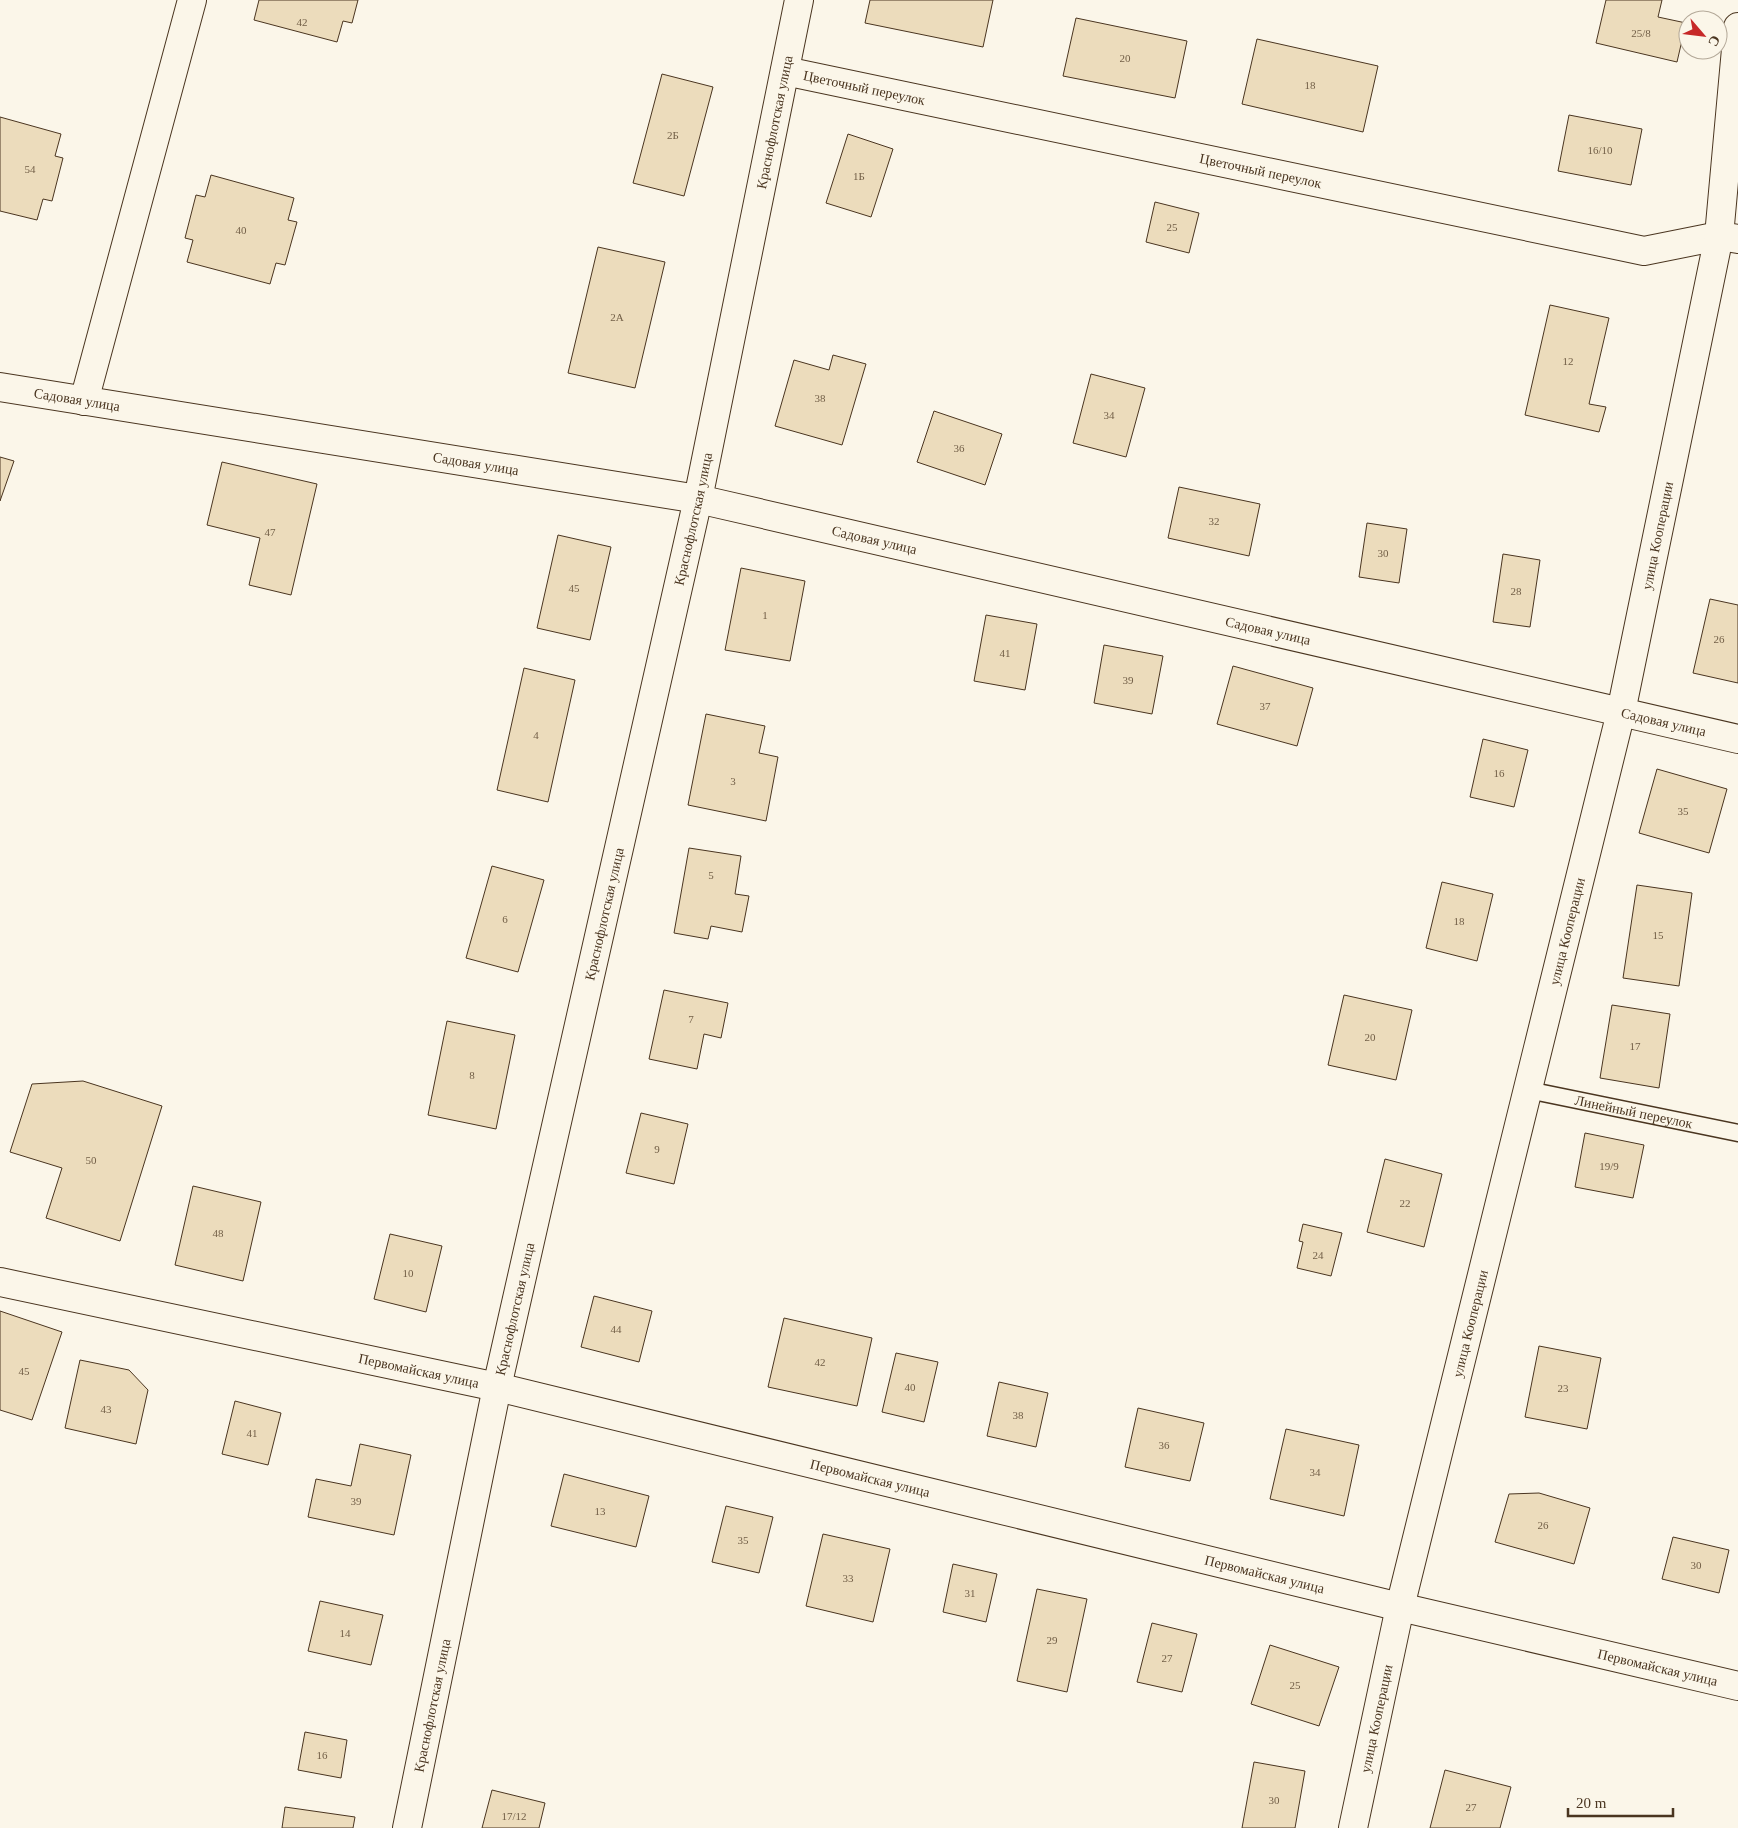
<svg xmlns="http://www.w3.org/2000/svg" width="1738" height="1828" font-family="Georgia,serif">
  <style>
    .building { fill: #ecdcbc; stroke: #4a3520 }
    .lines { fill: none; stroke-linecap: round; stroke-linejoin: round }
    .lane-casing { stroke: #4a3520; stroke-width: 19 }
    .street-casing { stroke: #4a3520; stroke-width: 30 }
    .lane { stroke: #fbf6e9; stroke-width: 16 }
    .street { stroke: #fbf6e9; stroke-width: 28 }
    .labels { text-anchor: middle; dominant-baseline: central; stroke-width: 4; stroke-linejoin: round; paint-order: stroke }
    .number-label { font-size: 11px; fill: #725f47 }
    .street-label { font-size: 14px; fill: #4a3520; stroke: #fbf6e9 }
  </style>
  <rect width="100%" height="100%" fill="#fbf6e9"/>
  <path class="building" d="M259,0H358L352,23L343,21L337,42L254,20Z
    M870,0H993L983,47L865,23Z
    M1606,0H1662L1658,17L1686,23L1677,62L1596,43Z
    M1076,18L1187,41L1175,98L1063,76Z
    M1257,39L1378,66L1363,132L1242,104Z
    M662,74L713,87L684,196L633,183Z
    M1569,115L1642,129L1631,185L1558,171Z
    M0,117L61,134L55,156L63,158L52,201L43,199L37,220L0,211Z
    M848,134L893,149L871,217L826,203Z
    M211,175L294,198L288,220L297,222L285,265L276,263L270,284L187,262L193,240L185,238L196,195L205,197Z
    M1155,202L1199,213L1189,253L1146,242Z
    M598,247L665,262L635,388L568,373Z
    M1550,305L1609,318L1589,404L1606,407L1599,432L1525,415Z
    M833,355L866,364L842,445L775,426L794,360L829,370Z
    M1091,374L1145,388L1126,457L1073,443Z
    M934,411L1002,434L985,485L917,462Z
    M0,457L14,461L0,501Z
    M222,462L317,484L291,595L249,585L260,538L207,525Z
    M1179,487L1260,504L1249,556L1168,538Z
    M1367,523L1407,529L1399,583L1359,577Z
    M558,535L611,547L590,640L537,628Z
    M1503,554L1540,560L1530,627L1493,622Z
    M741,568L805,581L790,661L725,650Z
    M1710,599L1738,605V683L1693,673Z
    M986,615L1037,624L1025,690L974,681Z
    M1104,645L1163,656L1152,714L1094,703Z
    M1233,666L1313,688L1297,746L1217,724Z
    M524,668L575,680L548,802L497,790Z
    M706,714L765,726L759,753L778,757L766,821L688,805Z
    M1483,739L1528,750L1514,807L1470,797Z
    M1657,769L1727,789L1709,853L1639,833Z
    M689,848L741,856L735,894L749,896L742,932L711,926L708,939L674,933Z
    M492,866L544,880L518,972L466,958Z
    M1442,882L1493,894L1477,961L1426,948Z
    M1637,885L1692,893L1679,986L1623,978Z
    M664,990L728,1003L721,1038L704,1034L697,1069L649,1059Z
    M1344,995L1412,1010L1396,1080L1328,1065Z
    M1612,1005L1670,1014L1659,1088L1600,1078Z
    M447,1021L515,1035L496,1129L428,1115Z
    M83,1081L162,1106L120,1241L46,1218L62,1168L10,1152L32,1084Z
    M641,1113L688,1124L674,1184L626,1173Z
    M1585,1133L1644,1145L1633,1198L1575,1187Z
    M1385,1159L1442,1174L1424,1247L1367,1232Z
    M193,1186L261,1202L243,1281L175,1265Z
    M1303,1224L1342,1233L1331,1276L1297,1268L1303,1242L1299,1241Z
    M390,1234L442,1246L426,1312L374,1299Z
    M594,1296L652,1311L639,1362L581,1347Z
    M0,1311L62,1332L32,1420L0,1410Z
    M784,1318L872,1338L857,1406L768,1387Z
    M1539,1346L1601,1358L1587,1429L1525,1417Z
    M896,1353L938,1362L924,1422L882,1412Z
    M80,1360L129,1370L148,1390L136,1444L65,1428Z
    M999,1382L1048,1393L1036,1447L987,1436Z
    M235,1401L281,1413L268,1465L222,1454Z
    M1138,1408L1204,1423L1190,1481L1125,1467Z
    M1286,1429L1359,1445L1344,1516L1270,1499Z
    M360,1444L411,1455L394,1535L308,1517L316,1479L351,1486Z
    M564,1474L649,1496L636,1547L551,1526Z
    M1539,1493L1590,1508L1574,1564L1495,1542L1509,1494Z
    M726,1506L773,1517L759,1573L712,1562Z
    M823,1534L890,1549L873,1622L806,1606Z
    M1673,1537L1729,1550L1719,1593L1662,1579Z
    M953,1564L997,1574L986,1622L943,1612Z
    M1037,1589L1087,1599L1067,1692L1017,1681Z
    M320,1601L383,1615L371,1665L308,1651Z
    M1152,1623L1197,1634L1182,1692L1137,1682Z
    M1270,1645L1339,1667L1319,1726L1251,1704Z
    M305,1732L347,1740L341,1778L298,1770Z
    M1254,1762L1305,1771L1295,1828H1242Z
    M1445,1770L1511,1787L1500,1828H1430Z
    M492,1790L545,1803L539,1828H482Z
    M285,1807L355,1817L353,1828H282Z"/>
  <g class="lines">
    <g class="lane-casing">
      <g id="lane">
        <path id="s1" d="M1528,1090L1738,1133"/>
      </g>
    </g>
    <g class="street-casing">
      <g id="street">
        <path id="s2" d="M785,71L1644,251L1719,236L1738,239"/>
        <path id="s3" d="M0,387L698,499L1738,739"/>
        <path d="M84,401L192,0"/>
        <path id="s4" d="M0,1282L497,1387L1400,1607L1738,1686"/>
        <path id="s5" d="M407,1828L497,1387L698,499L799,0"/>
        <path id="s6" d="M1353,1828L1400,1607L1621,712L1719,236L1738,27"/>
      </g>
    </g>
    <use href="#lane" class="lane"/>
    <use href="#street" class="street"/>
  </g>
  <g class="labels">
    <g class="number-label">
      <text x="302" y="22">42</text>
      <text x="1641" y="33">25/8</text>
      <text x="1125" y="58">20</text>
      <text x="1310" y="85">18</text>
      <text x="673" y="135">2Б</text>
      <text x="1600" y="150">16/10</text>
      <text x="30" y="169">54</text>
      <text x="859" y="176">1Б</text>
      <text x="1172" y="227">25</text>
      <text x="241" y="230">40</text>
      <text x="617" y="317">2А</text>
      <text x="1568" y="361">12</text>
      <text x="820" y="398">38</text>
      <text x="1109" y="415">34</text>
      <text x="959" y="448">36</text>
      <text x="1214" y="521">32</text>
      <text x="270" y="532">47</text>
      <text x="1383" y="553">30</text>
      <text x="574" y="588">45</text>
      <text x="1516" y="591">28</text>
      <text x="765" y="615">1</text>
      <text x="1719" y="639">26</text>
      <text x="1005" y="653">41</text>
      <text x="1128" y="680">39</text>
      <text x="1265" y="706">37</text>
      <text x="536" y="735">4</text>
      <text x="1499" y="773">16</text>
      <text x="733" y="781">3</text>
      <text x="1683" y="811">35</text>
      <text x="711" y="875">5</text>
      <text x="505" y="919">6</text>
      <text x="1459" y="921">18</text>
      <text x="1658" y="935">15</text>
      <text x="691" y="1019">7</text>
      <text x="1370" y="1037">20</text>
      <text x="1635" y="1046">17</text>
      <text x="472" y="1075">8</text>
      <text x="657" y="1149">9</text>
      <text x="91" y="1160">50</text>
      <text x="1609" y="1166">19/9</text>
      <text x="1405" y="1203">22</text>
      <text x="218" y="1233">48</text>
      <text x="1318" y="1255">24</text>
      <text x="408" y="1273">10</text>
      <text x="616" y="1329">44</text>
      <text x="820" y="1362">42</text>
      <text x="24" y="1371">45</text>
      <text x="910" y="1387">40</text>
      <text x="1563" y="1388">23</text>
      <text x="106" y="1409">43</text>
      <text x="1018" y="1415">38</text>
      <text x="252" y="1433">41</text>
      <text x="1164" y="1445">36</text>
      <text x="1315" y="1472">34</text>
      <text x="356" y="1501">39</text>
      <text x="600" y="1511">13</text>
      <text x="1543" y="1525">26</text>
      <text x="743" y="1540">35</text>
      <text x="1696" y="1565">30</text>
      <text x="848" y="1578">33</text>
      <text x="970" y="1593">31</text>
      <text x="345" y="1633">14</text>
      <text x="1052" y="1640">29</text>
      <text x="1167" y="1658">27</text>
      <text x="1295" y="1685">25</text>
      <text x="322" y="1755">16</text>
      <text x="1274" y="1800">30</text>
      <text x="1471" y="1807">27</text>
      <text x="514" y="1816">17/12</text>
    </g>
    <g class="street-label">
      <text stroke="none"><textPath href="#s2" startOffset="81">Цветочный переулок</textPath></text>
      <text stroke="none"><textPath href="#s5" startOffset="1745">Краснофлотская улица</textPath></text>
      <text stroke="none"><textPath href="#s2" startOffset="486">Цветочный переулок</textPath></text>
      <text stroke="none"><textPath href="#s3" startOffset="78">Садовая улица</textPath></text>
      <text stroke="none"><textPath href="#s3" startOffset="482">Садовая улица</textPath></text>
      <text stroke="none"><textPath href="#s5" startOffset="1340">Краснофлотская улица</textPath></text>
      <text stroke="none"><textPath href="#s6" startOffset="1328">улица Кооперации</textPath></text>
      <text stroke="none"><textPath href="#s3" startOffset="888">Садовая улица</textPath></text>
      <text stroke="none"><textPath href="#s3" startOffset="1292">Садовая улица</textPath></text>
      <text stroke="none"><textPath href="#s3" startOffset="1698">Садовая улица</textPath></text>
      <text stroke="none"><textPath href="#s5" startOffset="935">Краснофлотская улица</textPath></text>
      <text stroke="none"><textPath href="#s6" startOffset="922">улица Кооперации</textPath></text>
      <text stroke="none"><textPath href="#s1" startOffset="108">Линейный переулок</textPath></text>
      <text stroke="none"><textPath href="#s5" startOffset="530">Краснофлотская улица</textPath></text>
      <text stroke="none"><textPath href="#s6" startOffset="518">улица Кооперации</textPath></text>
      <text stroke="none"><textPath href="#s4" startOffset="428">Первомайская улица</textPath></text>
      <text stroke="none"><textPath href="#s4" startOffset="892">Первомайская улица</textPath></text>
      <text stroke="none"><textPath href="#s4" startOffset="1298">Первомайская улица</textPath></text>
      <text stroke="none"><textPath href="#s4" startOffset="1702">Первомайская улица</textPath></text>
      <text stroke="none"><textPath href="#s5" startOffset="125">Краснофлотская улица</textPath></text>
      <text stroke="none"><textPath href="#s6" startOffset="112">улица Кооперации</textPath></text>
    </g>
  </g>
  <g transform="translate(1703 35) rotate(118)"><circle r="24" fill="#fbf6e9" stroke="#b4a999"/>
  <path d="M0-4L9 19L0 12L-9 19Z" fill="#c62828"/>
  <text y="-8" font-size="14" font-weight="bold" text-anchor="middle" fill="#4a3520">С</text>
  </g>
  <path d="M1568 1808v8h105v-8" fill="none" stroke="#4a3520" stroke-width="2.5"/>
  <text x="1576" y="1808" font-size="15" fill="#4a3520" stroke="#fbf6e9" stroke-width="4" paint-order="stroke">20 m</text>
</svg>
